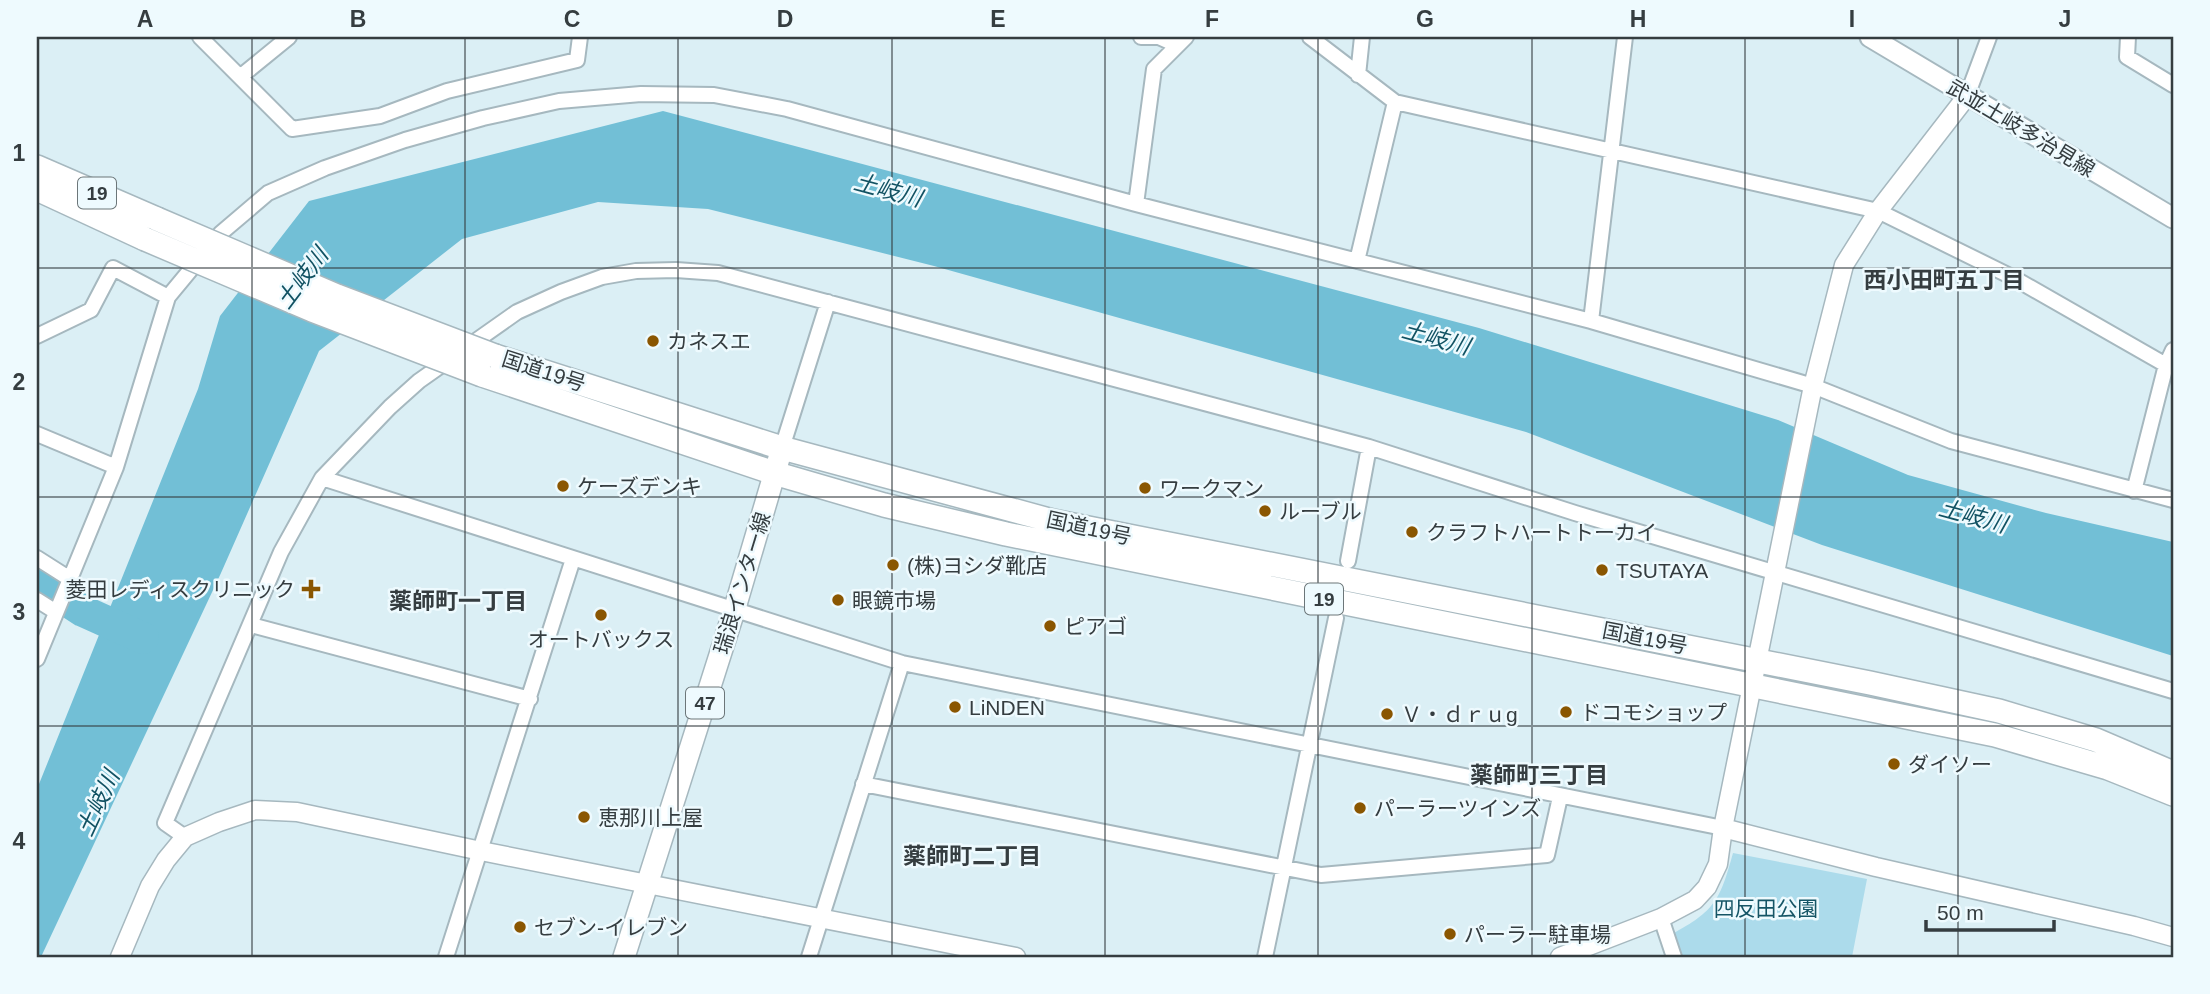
<svg xmlns="http://www.w3.org/2000/svg" width="2210" height="994" font-family="Arial,'Noto Sans JP',sans-serif">
  <style>
    .green { fill: #acdbeb }
    .water { fill: #72bfd6 }
    .lines { fill: none; stroke-linecap: round; stroke-linejoin: round }
    .river { stroke: #72bfd6; stroke-width: 32 }
    .minor-casing { stroke: #a6b8bf; stroke-width: 18 }
    .tertiary-casing { stroke: #a6b8bf; stroke-width: 21 }
    .secondary-casing { stroke: #a6b8bf; stroke-width: 23 }
    .primary-casing { stroke: #a6b8bf; stroke-width: 24 }
    .trunk-casing { stroke: #a6b8bf; stroke-width: 26 }
    .minor { stroke: #fff; stroke-width: 14 }
    .tertiary { stroke: #fff; stroke-width: 18 }
    .secondary { stroke: #fff; stroke-width: 19 }
    .primary { stroke: #fff; stroke-width: 21 }
    .trunk { stroke: #fff; stroke-width: 23 }
    .trunk-bridge-casing { stroke: #a6b8bf; stroke-width: 26; stroke-linecap: butt }
    .trunk-bridge { stroke: #fff; stroke-width: 23 }
    .grid { fill: none; stroke: #353d40; stroke-width: 2; stroke-opacity: 0.55 }
    .poi-dot { fill: #8a5601; stroke: #eefafe; stroke-width: 2.5 }
    .labels { text-anchor: middle; dominant-baseline: central; stroke-width: 5; stroke-linejoin: round; paint-order: stroke }
    .shield { fill: #eefafe; stroke: #6c7679; stroke-width: 2 }
    .shield-label { font-size: 19px; font-weight: bold; fill: #353d40 }
    .street-label { font-size: 21px; fill: #353d40; stroke: #eefafe }
    .poi-label { font-size: 21px; fill: #353d40; stroke: #eefafe; text-anchor: start }
    .park-label { font-size: 21px; fill: #155566; stroke: #eefafe }
    .water-label { font-size: 23px; font-style: italic; fill: #115263; stroke: #eefafe }
    .neighbourhood-label { font-size: 23px; font-weight: bold; fill: #353d40; stroke: #eefafe }
    .neatline { fill: none; stroke: #353d40; stroke-width: 2.5 }
    .grid-label { font-size: 23px; text-anchor: middle; font-weight: bold; fill: #353d40 }
  </style>
  <rect width="100%" height="100%" fill="#dbeff5"/>
  <path class="green" d="M1733,853L1867,879L1852,957H1680L1672,934C1715,911 1720,900 1733,853Z"/>
  <path class="water" d="M663,111L1479,328L1778,420L1908,475L2046,513L2173,542V656L1822,545L1526,432L934,266L708,209L598,202L462,239L319,351L221,573L41,957H37V789L198,389L220,316L309,201Z"/>
  <g class="lines">
    <path class="river" d="M37,581L83,611L143,638"/>
    <g class="minor-casing">
      <path id="minor" d="M200,37L292,129L380,116L447,91L577,60L580,37
        M1141,37H1159L1177,45
        M1310,37L1395,102L1878,211L2012,277L2166,365L2173,367
        M2128,37L2127,57L2173,85
        M1358,75L1362,37
        M240,77L289,37
        M1967,96L1989,37
        M1136,204L1154,69L1186,37
        M1357,261L1395,102
        M1591,321L1625,37
        M37,336L91,310L113,268L168,297
        M37,434L116,467
        M782,448L828,302
        M322,478L902,663L1723,828
        M2134,491L2166,365L2173,350
        M37,558L70,579L116,467L168,297L221,233L268,193L325,168L405,140L483,118L559,101L641,94L714,95L787,109L1136,204L1591,321L1813,386L1951,441L2173,500
        M1348,561L1369,447
        M37,600L56,612
        M251,625L530,699
        M37,659L70,579
        M863,784L1321,875L1547,855L1560,797
        M185,837L165,823L281,552L322,478L390,407L419,381L517,312L561,292L602,277L636,271L676,270L718,273L1369,447L1575,513L2173,691
        M1661,918L1674,957
        M446,957L573,559
        M809,957L902,663
        M1265,957L1336,618"/>
    </g>
    <g class="tertiary-casing">
      <path id="tertiary" d="M1723,828L1876,867L2134,926L2173,937
        M120,957L150,886L166,860L185,837L219,822L255,810L297,812L481,851L1016,957
        M1560,957L1661,918L1695,900L1707,887L1718,864L1723,828L1813,386L1844,265L1878,211L1967,96"/>
    </g>
    <g class="secondary-casing">
      <path id="secondary" d="M1870,37L2173,218"/>
    </g>
    <g class="primary-casing">
      <path id="primary" d="M624,957L734,611L782,448"/>
    </g>
    <g class="trunk-casing">
      <path id="trunk" d="M37,167L157,219
        M37,189L145,239
        M495,356L782,448L1053,521L1870,683L1999,711L2096,740L2173,773
        M482,375L774,473L884,505L1006,534L1995,735L2108,768L2173,794"/>
    </g>
    <use href="#minor" class="minor"/>
    <use href="#tertiary" class="tertiary"/>
    <use href="#secondary" class="secondary"/>
    <use href="#primary" class="primary"/>
    <use href="#trunk" class="trunk"/>
    <g class="trunk-bridge-casing">
      <path id="trunk-bridge" d="M157,219L337,296L495,356
        M145,239L312,310L482,375"/>
    </g>
    <use href="#trunk-bridge" class="trunk-bridge"/>
  </g>
  <path class="grid" d="M252,37V957M465,37V957M678,37V957M892,37V957M1105,37V957M1318,37V957M1532,37V957M1745,37V957M1958,37V957M37,268H2173M37,497H2173M37,726H2173"/>
  <g class="poi-dot">
    <circle cx="653" cy="341" r="7"/>
    <circle cx="563" cy="486" r="7"/>
    <circle cx="1145" cy="488" r="7"/>
    <circle cx="1265" cy="511" r="7"/>
    <circle cx="1412" cy="532" r="7"/>
    <circle cx="893" cy="565" r="7"/>
    <circle cx="1602" cy="570" r="7"/>
    <path d="M307.5 578.5h7v7h7v7h-7v7h-7v-7h-7v-7h7z"/>
    <circle cx="838" cy="600" r="7"/>
    <circle cx="601" cy="615" r="7"/>
    <circle cx="1050" cy="626" r="7"/>
    <circle cx="955" cy="707" r="7"/>
    <circle cx="1566" cy="712" r="7"/>
    <circle cx="1387" cy="714" r="7"/>
    <circle cx="1894" cy="764" r="7"/>
    <circle cx="1360" cy="808" r="7"/>
    <circle cx="584" cy="817" r="7"/>
    <circle cx="520" cy="927" r="7"/>
    <circle cx="1450" cy="934" r="7"/>
  </g>
  <g class="labels">
    <g class="shield">
      <rect x="78" y="177.5" width="38" height="31" rx="5"/>
      <rect x="1305" y="583.5" width="38" height="31" rx="5"/>
      <rect x="686" y="687.5" width="38" height="31" rx="5"/>
    </g>
    <g class="shield-label">
      <text x="97" y="193">19</text>
      <text x="1324" y="599">19</text>
      <text x="705" y="703">47</text>
    </g>
    <g class="street-label">
      <text transform="translate(2021 128) rotate(31)">武並土岐多治見線</text>
      <text transform="translate(544 371) rotate(18)">国道19号</text>
      <text transform="translate(1089 528) rotate(12)">国道19号</text>
      <text transform="translate(742 583) rotate(-73)">瑞浪インター線</text>
      <text transform="translate(1645 638) rotate(11)">国道19号</text>
    </g>
    <g class="poi-label">
      <text x="667" y="341">カネスエ</text>
      <text x="577" y="486">ケーズデンキ</text>
      <text x="1159" y="488">ワークマン</text>
      <text x="1279" y="511">ルーブル</text>
      <text x="1426" y="532">クラフトハートトーカイ</text>
      <text x="907" y="565">(株)ヨシダ靴店</text>
      <text x="1616" y="570">TSUTAYA</text>
      <text x="295" y="589" text-anchor="end">菱田レディスクリニック</text>
      <text x="852" y="600">眼鏡市場</text>
      <text x="1064" y="626">ピアゴ</text>
      <text x="601" y="639" text-anchor="middle">オートバックス</text>
      <text x="969" y="707">LiNDEN</text>
      <text x="1580" y="712">ドコモショップ</text>
      <text x="1401" y="714">Ｖ・ｄｒｕg</text>
      <text x="1908" y="764">ダイソー</text>
      <text x="1374" y="808">パーラーツインズ</text>
      <text x="598" y="817">恵那川上屋</text>
      <text x="534" y="927">セブン-イレブン</text>
      <text x="1464" y="934">パーラー駐車場</text>
    </g>
    <g class="park-label">
      <text x="1766" y="908">四反田公園</text>
    </g>
    <g class="water-label">
      <text transform="translate(888 190) rotate(15)">土岐川</text>
      <text transform="translate(302 278) rotate(-53)">土岐川</text>
      <text transform="translate(1436 338) rotate(15)">土岐川</text>
      <text transform="translate(1973 516) rotate(15)">土岐川</text>
      <text transform="translate(98 803) rotate(-65)">土岐川</text>
    </g>
    <g class="neighbourhood-label">
      <text x="1944" y="280">西小田町五丁目</text>
      <text x="458" y="601">薬師町一丁目</text>
      <text x="1539" y="775">薬師町三丁目</text>
      <text x="972" y="856">薬師町二丁目</text>
    </g>
  </g>
  <rect width="2210" height="994" fill="none" stroke="#eefafe" stroke-width="77"/>
  <path d="M1926 920v10h128v-10" fill="none" stroke="#353d40" stroke-width="3.5"/>
  <text x="1937" y="920" font-size="21" fill="#353d40" stroke="#eefafe" stroke-width="5" paint-order="stroke">50 m</text>
  <rect x="38" y="38" width="2134" height="918" class="neatline"/>
  <g class="grid-label">
    <text x="145" y="27">A</text>
    <text x="358" y="27">B</text>
    <text x="572" y="27">C</text>
    <text x="785" y="27">D</text>
    <text x="998" y="27">E</text>
    <text x="1212" y="27">F</text>
    <text x="1425" y="27">G</text>
    <text x="1638" y="27">H</text>
    <text x="1852" y="27">I</text>
    <text x="2065" y="27">J</text>
    <text x="19" y="161">1</text>
    <text x="19" y="390">2</text>
    <text x="19" y="620">3</text>
    <text x="19" y="849">4</text>
  </g>
</svg>
